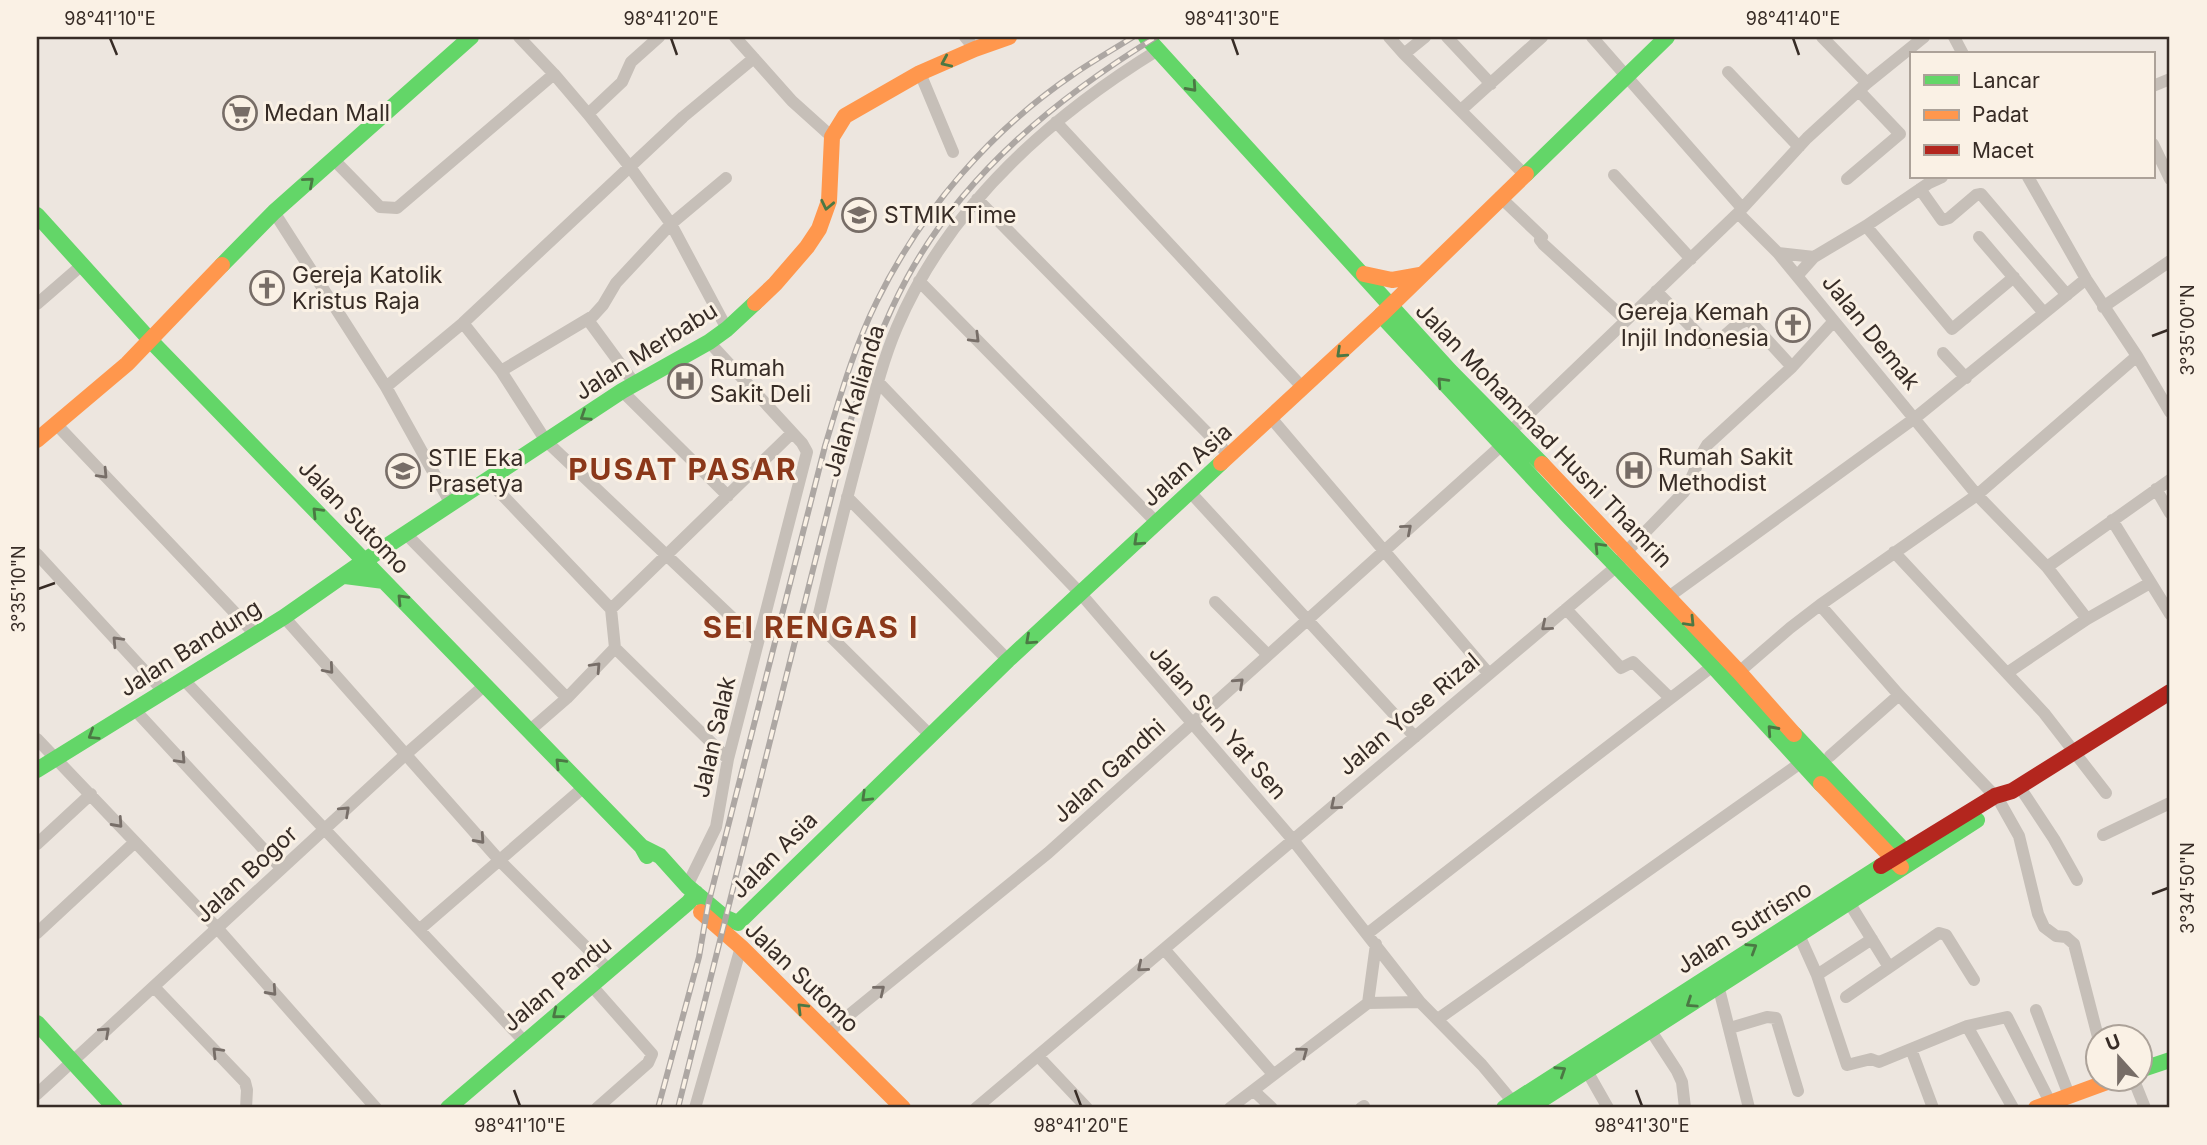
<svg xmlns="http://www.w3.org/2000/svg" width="2207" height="1145" font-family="Inter,sans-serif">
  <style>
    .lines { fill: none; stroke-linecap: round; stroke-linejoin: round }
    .street { stroke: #c6bfb8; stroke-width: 12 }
    .fast { stroke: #63d668; stroke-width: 16 }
    .slow { stroke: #ff974d; stroke-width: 16 }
    .jam { stroke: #b3261e; stroke-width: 16 }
    .rail-casing { stroke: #ada7a3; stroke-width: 6 }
    .rail { stroke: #faf1e5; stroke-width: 3.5; stroke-dasharray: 10; stroke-linecap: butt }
    .oneway { stroke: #4b7844 }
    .oneway2 { stroke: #776e68 }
    .ticks { fill: none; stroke: #372c26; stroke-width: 2.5 }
    .labels { text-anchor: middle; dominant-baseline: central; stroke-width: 6; stroke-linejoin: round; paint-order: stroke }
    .poi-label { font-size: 23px; fill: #372c26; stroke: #faf1e5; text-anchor: start }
    .street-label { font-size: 23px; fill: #372c26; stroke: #faf1e5 }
    .district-label { font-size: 30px; font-weight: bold; letter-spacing: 2px; fill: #8b381a; stroke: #faf1e5 }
    .neatline { fill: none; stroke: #372c26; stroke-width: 2.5 }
    .ticks-label { font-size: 18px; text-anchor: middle; fill: #372c26 }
  </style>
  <rect width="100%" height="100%" fill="#ede6df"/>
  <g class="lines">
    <path class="street" d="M519,37L554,74L588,114L630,167L671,224L727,329
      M735,37L792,101L832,137
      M965,37L975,49
      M1389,37L1404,54L1524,174
      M1447,37L1491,84
      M1592,37L1742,208
      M1822,37L1867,83
      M1954,37L1963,54
      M1404,54L1425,37
      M1728,72L1799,147
      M920,73L953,152
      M2153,86L2170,79
      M1461,110L1542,37
      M588,114L622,82L631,62L659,37
      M1056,122L1303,388
      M2153,144L2170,179
      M334,160L380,207L397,208L554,74
      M1614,175L1691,259
      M2028,177L2086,279L2137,356L2170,412
      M1847,179L1900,134L1859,91
      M1920,189L1942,220L1949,218L1976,195L1981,194L2067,295
      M1500,197L1542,237L1540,240L1543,244L1626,320
      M977,199L1230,456
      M274,212L386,387L451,504
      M1738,213L1778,253L1977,495L2047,567L2087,619
      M1866,226L1952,329L2014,277
      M1979,237L2044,313
      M1778,253L1814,257
      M1797,276L1814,257L1866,226L1929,183L1942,177
      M919,281L1157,523
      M1656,291L1707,343C1725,343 1732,322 1749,320L1792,367
      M37,304L82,265
      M2103,307L2170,261
      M588,320L635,384
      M463,323L501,371L546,441L758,642
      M1943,353L1966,378
      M501,371L593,316L603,305L616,283L671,224L726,178
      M878,382L1081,594L1293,840L1420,1002L1482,1065L1513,1102
      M386,387L463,323L683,117L754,58
      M622,391L728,496
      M1271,418L1489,674
      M56,424L256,635
      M1511,431L1738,213L1807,138L1867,83L1924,37
      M488,480L611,609
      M2156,489L2170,513
      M1191,493L1415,737
      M847,497L1008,660
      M2112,520L2170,614
      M406,534L567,698
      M1894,552L2044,713L2106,793
      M37,554L164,692
      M2047,567L2170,480
      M1667,598L1915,418L2086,279
      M1215,602L1268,655
      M1820,605L1899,695L1995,796
      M611,609L792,433
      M1566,609L1621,668L1633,662L1670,698
      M284,617L500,861L609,970
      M615,648L728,759
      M2007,673L2087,619L2150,583
      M1732,678L1790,628L1820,605L1977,495L2137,356
      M184,680L524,1041
      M134,709L281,868
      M529,731L567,698L615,648L611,609
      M930,735L818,624V618C832,557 847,497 863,438C873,400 882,362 897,327C948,207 1049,117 1158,50
      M37,739L218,929L376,1108
      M1830,756L1899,695
      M2019,786L2054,839L2077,880
      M2001,804L2019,836L2038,914L2044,927L2056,936L2066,937L2074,944L2098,1037
      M2103,835L2170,803
      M37,844L91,794
      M687,886L716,827L728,759L807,452L802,443L709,342
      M1850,904L1889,967
      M420,929L584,787
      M37,933L135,842
      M1367,934L1563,781L1718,662
      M1799,935L1817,975L1847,1065L1871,1059L1879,1062L1967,1026L2007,1017L2050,1102
      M1164,949L1273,1074
      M1817,975L1872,939
      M1718,985L1749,1108
      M592,986L652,1054L648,1063L597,1108
      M154,987L245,1082L247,1090L246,1108
      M1846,997L1939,933L1946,935L1974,980
      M1368,1003L1376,944
      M2036,1010L2069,1095
      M1438,1019L1806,759
      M1967,1026L2013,1108
      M1730,1028L1767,1017L1776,1018L1798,1091
      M1651,1031L1677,1071L1682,1082L1685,1108
      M827,1033L1048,853L1502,445
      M1911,1049L1933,1108
      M1038,1056L1087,1108
      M1587,1071L1608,1108
      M2133,1078L2145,1108
      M1254,1091L1272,1108
      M37,1094L405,755L485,685
      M695,1108L741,947
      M976,1108L1617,566L1626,552L1684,492C1694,477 1697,460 1707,445L1792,367L1834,321
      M1230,1108L1368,1003L1420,1002
      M1361,1108L1364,1106"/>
    <path class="fast" d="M1146,37L1450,371L1542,464
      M1526,174L1667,37
      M37,215L150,340L642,847L647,856
      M222,265L274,212L471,37
      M1381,315L1569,517L1713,666L1821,784
      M345,576L384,581
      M1794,734L1912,859
      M37,770L284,617L364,561L622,391L709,342L727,329L755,303
      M642,847L660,856L687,886L724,917L738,923L1008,660L1221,463
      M37,1023L115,1108
      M2140,1070L2170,1060
      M448,1108L689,902L696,893
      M1504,1108L1881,866
      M1529,1108L1977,820"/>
    <path class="slow" d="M1364,274L1392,280L1420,275
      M755,303L775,284L807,247L819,229L829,201L832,137L845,116L920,73L975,49L1009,37
      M37,440L127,364L222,265
      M1221,463L1381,315L1526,174
      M1542,464L1739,672L1794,734
      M1821,784L1901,867
      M701,912L741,947L903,1108
      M2036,1108L2118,1078"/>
    <path class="jam" d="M1881,866L1995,796L2012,791L2170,692"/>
    <g class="rail-casing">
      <path id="rail" d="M658,1108L699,957L708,905L825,446C840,397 854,347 877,301C922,210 991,130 1074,74C1093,61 1114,49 1133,37
        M678,1108L849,426C864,375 882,324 907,278C964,173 1057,98 1156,37"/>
    </g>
    <use href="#rail" class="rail"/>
  </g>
  <defs><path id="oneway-chevron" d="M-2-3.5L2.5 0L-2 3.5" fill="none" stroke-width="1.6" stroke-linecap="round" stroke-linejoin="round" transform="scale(1.75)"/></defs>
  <g class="oneway">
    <use href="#oneway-chevron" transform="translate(946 62) rotate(156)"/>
    <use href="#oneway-chevron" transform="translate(1192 87) rotate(48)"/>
    <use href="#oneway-chevron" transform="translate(309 182) rotate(-41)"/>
    <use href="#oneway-chevron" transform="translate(827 205) rotate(102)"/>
    <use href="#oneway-chevron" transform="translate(1341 353) rotate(137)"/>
    <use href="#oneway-chevron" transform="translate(1442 382) rotate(-133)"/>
    <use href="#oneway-chevron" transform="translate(585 416) rotate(147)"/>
    <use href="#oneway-chevron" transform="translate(317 512) rotate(-134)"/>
    <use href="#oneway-chevron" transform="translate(1138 541) rotate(137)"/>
    <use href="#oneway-chevron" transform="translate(1599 547) rotate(-134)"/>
    <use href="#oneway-chevron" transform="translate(402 599) rotate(-134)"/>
    <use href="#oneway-chevron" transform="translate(1690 622) rotate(46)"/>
    <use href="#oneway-chevron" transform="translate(1030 640) rotate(138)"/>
    <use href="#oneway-chevron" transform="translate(1772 730) rotate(-132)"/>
    <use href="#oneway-chevron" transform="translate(93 735) rotate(148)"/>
    <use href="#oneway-chevron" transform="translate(560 763) rotate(-134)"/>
    <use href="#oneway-chevron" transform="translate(866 797) rotate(136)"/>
    <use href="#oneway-chevron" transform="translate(1752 948) rotate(-32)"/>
    <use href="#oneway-chevron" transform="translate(1691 1003) rotate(146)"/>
    <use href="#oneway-chevron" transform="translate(802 1008) rotate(-135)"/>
    <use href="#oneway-chevron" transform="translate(557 1014) rotate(141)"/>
    <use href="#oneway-chevron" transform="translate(1561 1071) rotate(-33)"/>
  </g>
  <g class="oneway2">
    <use href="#oneway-chevron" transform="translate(975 338) rotate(45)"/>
    <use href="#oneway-chevron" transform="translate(103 474) rotate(47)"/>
    <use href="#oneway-chevron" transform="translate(1407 529) rotate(-41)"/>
    <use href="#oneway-chevron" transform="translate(1546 626) rotate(140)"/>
    <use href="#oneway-chevron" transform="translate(117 641) rotate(-133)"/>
    <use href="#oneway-chevron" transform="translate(596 667) rotate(-47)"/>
    <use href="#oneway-chevron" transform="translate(329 669) rotate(49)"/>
    <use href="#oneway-chevron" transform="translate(1239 683) rotate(-43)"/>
    <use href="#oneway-chevron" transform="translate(181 759) rotate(47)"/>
    <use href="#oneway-chevron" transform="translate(1335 805) rotate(140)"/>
    <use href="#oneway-chevron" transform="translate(345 811) rotate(-43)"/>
    <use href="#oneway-chevron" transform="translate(118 823) rotate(48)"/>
    <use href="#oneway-chevron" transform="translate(480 839) rotate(48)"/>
    <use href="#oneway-chevron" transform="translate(1142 967) rotate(140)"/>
    <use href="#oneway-chevron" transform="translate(880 990) rotate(-39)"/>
    <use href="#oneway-chevron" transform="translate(272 991) rotate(48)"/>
    <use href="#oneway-chevron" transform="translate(105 1032) rotate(-43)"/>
    <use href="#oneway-chevron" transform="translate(217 1052) rotate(-134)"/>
    <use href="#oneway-chevron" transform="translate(1303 1052) rotate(-37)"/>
  </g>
  <path class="ticks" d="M110,38L117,55M671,38L677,55M1232,38L1238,55M1793,38L1799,55M2152,336L2168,330M38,589L55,583M2152,894L2168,888M514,1090L520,1106M1075,1090L1081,1106M1636,1090L1642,1106"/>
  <defs>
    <g id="supermarket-ring" transform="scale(1.75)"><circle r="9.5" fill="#faf1e5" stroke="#776d67" stroke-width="1.5"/><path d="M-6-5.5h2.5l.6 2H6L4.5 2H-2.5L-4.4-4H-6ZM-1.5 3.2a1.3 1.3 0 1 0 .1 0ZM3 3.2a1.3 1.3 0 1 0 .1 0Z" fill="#776d67"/></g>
    <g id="university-ring" transform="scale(1.75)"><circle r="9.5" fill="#faf1e5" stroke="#776d67" stroke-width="1.5"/><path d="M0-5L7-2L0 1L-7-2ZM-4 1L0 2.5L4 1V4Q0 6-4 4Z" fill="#776d67"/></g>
    <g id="church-ring" transform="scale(1.75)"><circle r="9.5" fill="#faf1e5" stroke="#776d67" stroke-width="1.5"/><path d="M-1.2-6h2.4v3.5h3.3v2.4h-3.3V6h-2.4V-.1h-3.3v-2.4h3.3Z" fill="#776d67"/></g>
    <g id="hospital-ring" transform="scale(1.75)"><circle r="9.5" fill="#faf1e5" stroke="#776d67" stroke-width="1.5"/><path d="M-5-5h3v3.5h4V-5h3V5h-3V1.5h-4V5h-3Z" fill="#776d67"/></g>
  </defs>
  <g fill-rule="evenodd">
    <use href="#supermarket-ring" x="240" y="113"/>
    <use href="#university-ring" x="859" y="215"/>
    <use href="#church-ring" x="267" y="288"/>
    <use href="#church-ring" x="1793" y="325"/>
    <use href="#hospital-ring" x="685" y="381"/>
    <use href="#hospital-ring" x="1634" y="470"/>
    <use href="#university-ring" x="403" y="471"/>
  </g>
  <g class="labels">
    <g class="poi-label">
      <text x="264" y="113">Medan Mall</text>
      <text x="884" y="215">STMIK Time</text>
      <text x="292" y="275">Gereja Katolik<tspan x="292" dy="26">Kristus Raja</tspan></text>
      <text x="1769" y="312" text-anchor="end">Gereja Kemah<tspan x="1769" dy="26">Injil Indonesia</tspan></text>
      <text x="710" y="368">Rumah<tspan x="710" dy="26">Sakit Deli</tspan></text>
      <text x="1658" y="457">Rumah Sakit<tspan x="1658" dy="26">Methodist</tspan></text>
      <text x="428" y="458">STIE Eka<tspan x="428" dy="26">Prasetya</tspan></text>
    </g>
    <g class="street-label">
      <text transform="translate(1871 332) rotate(51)">Jalan Demak</text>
      <text transform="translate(646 351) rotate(-32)">Jalan Merbabu</text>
      <text transform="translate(854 401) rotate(-73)">Jalan Kalianda</text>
      <text transform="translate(1544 435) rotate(46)">Jalan Mohammad Husni Thamrin</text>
      <text transform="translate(1187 465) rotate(-42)">Jalan Asia</text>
      <text transform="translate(354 517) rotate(46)">Jalan Sutomo</text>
      <text transform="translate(190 648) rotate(-32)">Jalan Bandung</text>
      <text transform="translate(1409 714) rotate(-40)">Jalan Yose Rizal</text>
      <text transform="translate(1218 722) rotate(49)">Jalan Sun Yat Sen</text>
      <text transform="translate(714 737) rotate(-77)">Jalan Salak</text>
      <text transform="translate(1109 771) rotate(-42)">Jalan Gandhi</text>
      <text transform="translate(774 855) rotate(-45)">Jalan Asia</text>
      <text transform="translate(246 874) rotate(-43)">Jalan Bogor</text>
      <text transform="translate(1744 927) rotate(-32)">Jalan Sutrisno</text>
      <text transform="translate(802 977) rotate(44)">Jalan Sutomo</text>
      <text transform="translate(557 984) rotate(-40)">Jalan Pandu</text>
    </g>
    <g class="district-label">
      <text x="683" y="469">PUSAT PASAR</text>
      <text x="811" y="627">SEI RENGAS I</text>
    </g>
  </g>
  <rect width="2207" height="1145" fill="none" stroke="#faf1e5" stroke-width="77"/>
  <rect x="1910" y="52" width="245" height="126" fill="#faf1e5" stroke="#aca299" stroke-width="2"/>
  <rect x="1924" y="75" width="35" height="10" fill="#63d668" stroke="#aca299" stroke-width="2"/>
  <text x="1972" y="88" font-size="21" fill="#372c26">Lancar</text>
  <rect x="1924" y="110" width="35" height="10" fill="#ff974d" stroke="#aca299" stroke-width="2"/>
  <text x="1972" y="122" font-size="21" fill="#372c26">Padat</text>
  <rect x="1924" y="145" width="35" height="10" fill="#b3261e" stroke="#aca299" stroke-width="2"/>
  <text x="1972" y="158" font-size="21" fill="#372c26">Macet</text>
  <g transform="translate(2119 1058) rotate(339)"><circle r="33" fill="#faf1e5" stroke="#aca299" stroke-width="2"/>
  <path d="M0-5L12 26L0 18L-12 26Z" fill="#776d67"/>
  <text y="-10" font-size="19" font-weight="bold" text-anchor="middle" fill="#372c26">U</text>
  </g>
  <rect x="38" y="38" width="2130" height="1068" class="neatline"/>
  <g class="ticks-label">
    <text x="110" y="25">98°41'10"E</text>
    <text x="671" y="25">98°41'20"E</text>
    <text x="1232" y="25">98°41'30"E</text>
    <text x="1793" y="25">98°41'40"E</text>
    <text transform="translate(2188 330) rotate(-90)" y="6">3°35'00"N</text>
    <text transform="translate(19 589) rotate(-90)" y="6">3°35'10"N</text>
    <text transform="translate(2188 888) rotate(-90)" y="6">3°34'50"N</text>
    <text x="520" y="1132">98°41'10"E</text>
    <text x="1081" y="1132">98°41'20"E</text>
    <text x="1642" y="1132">98°41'30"E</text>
  </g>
</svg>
